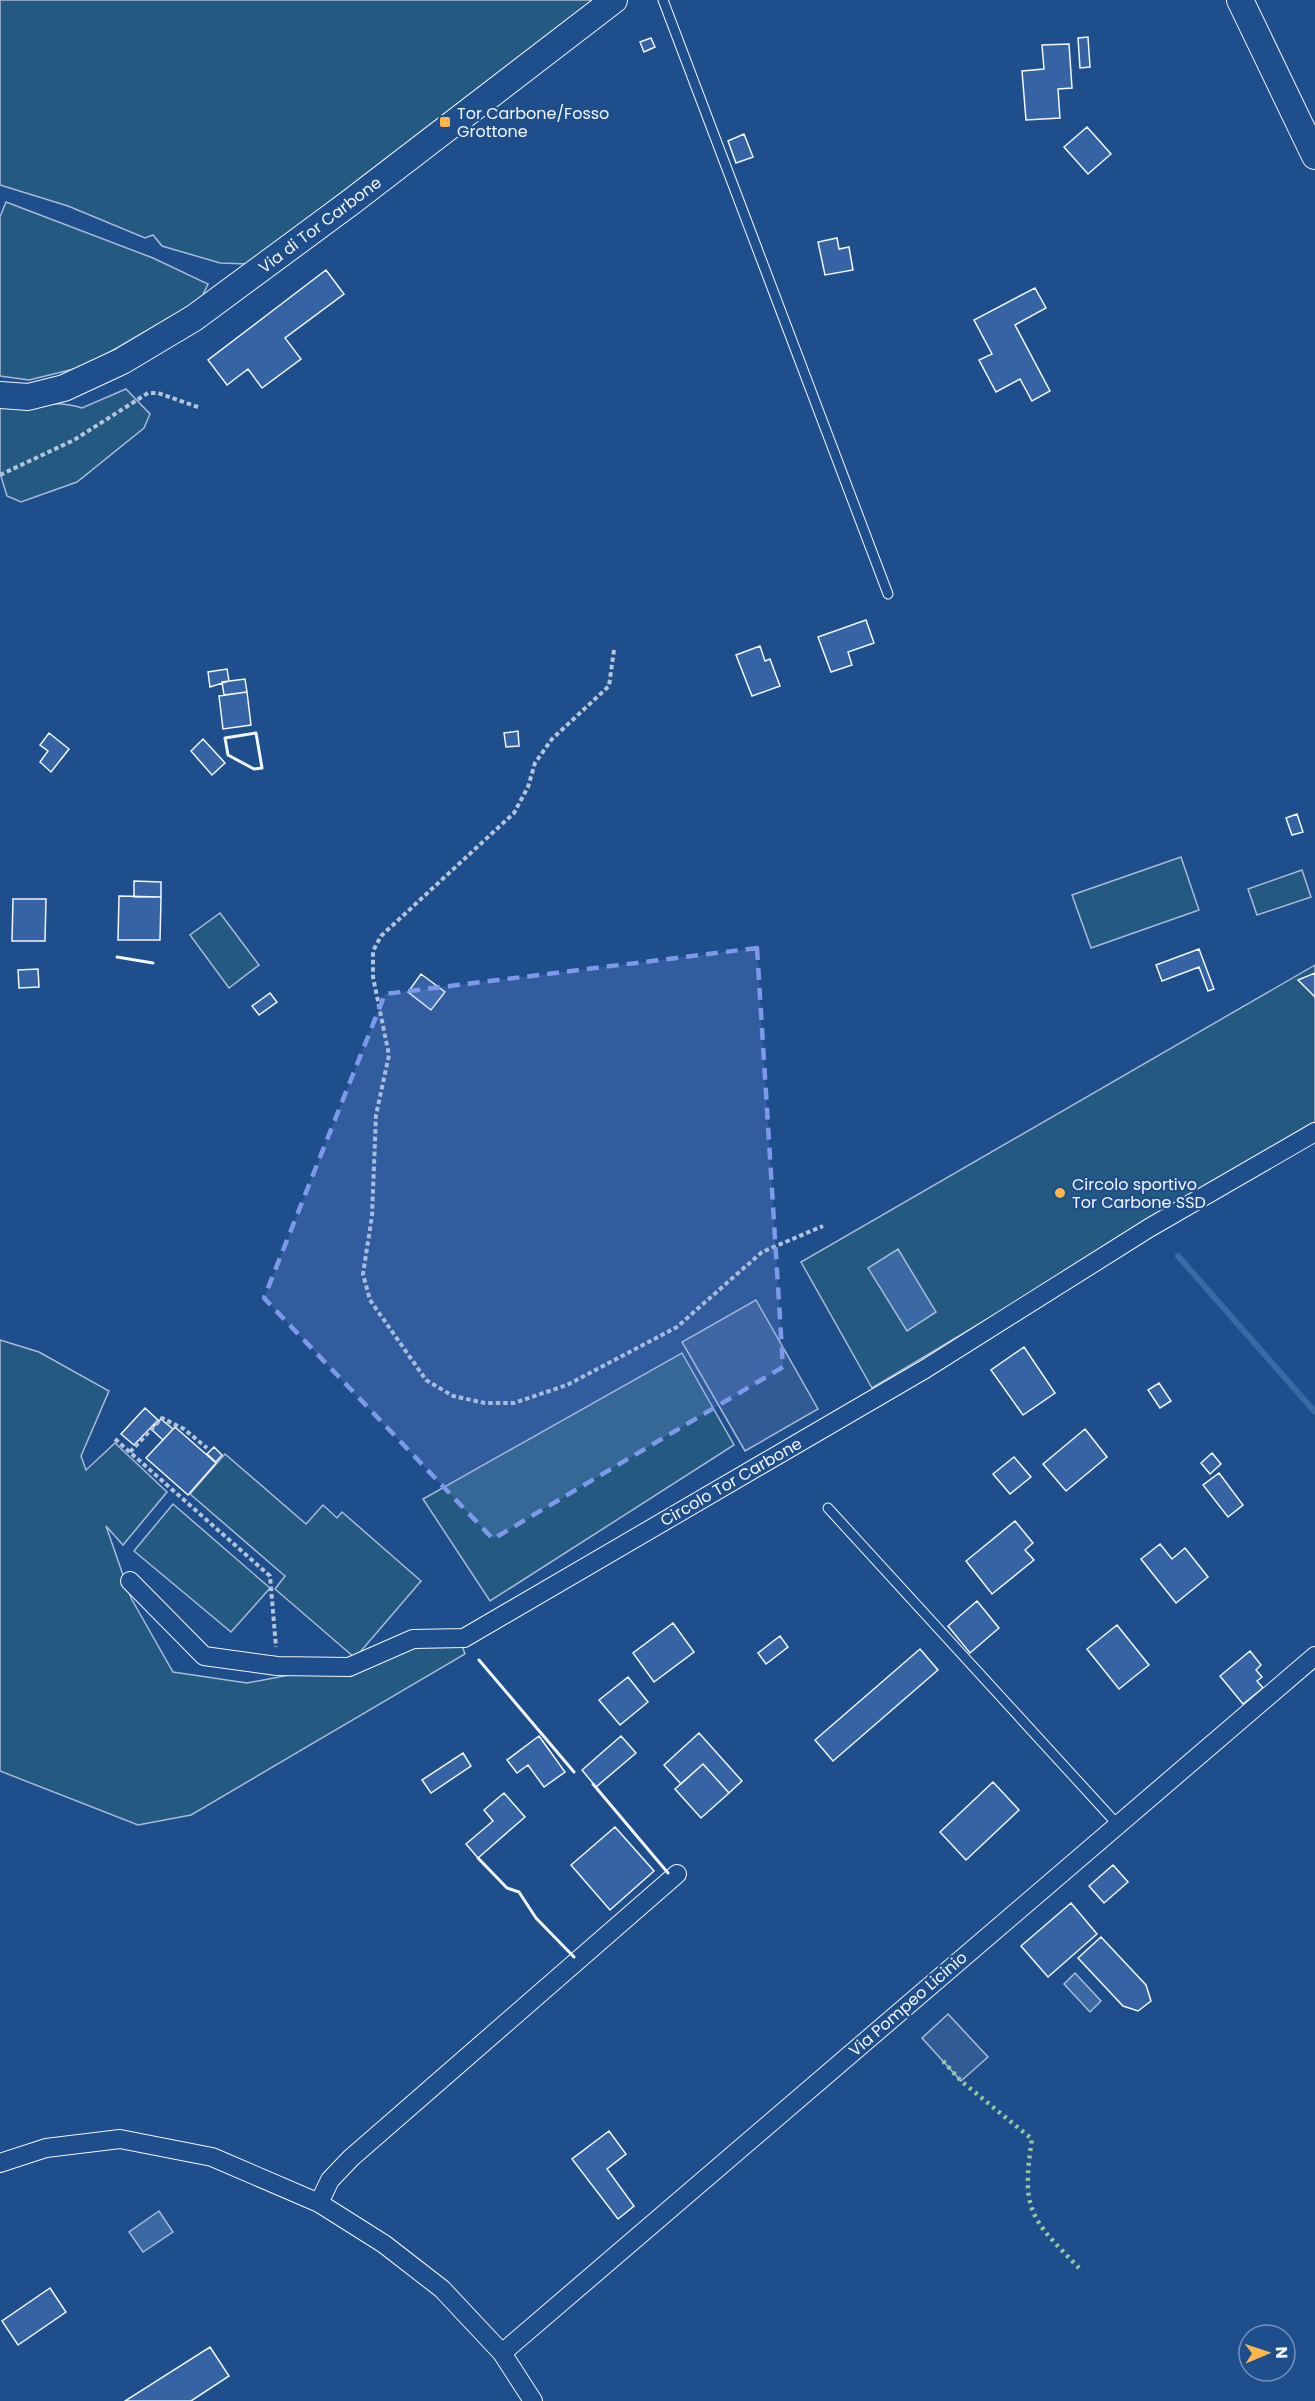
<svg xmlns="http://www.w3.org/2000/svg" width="1315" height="2401" font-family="Poppins,sans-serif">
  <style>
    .green { fill: #245a82; stroke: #a8bbd7; stroke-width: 1.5 }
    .parking { fill: #305b95; stroke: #a8bbd7; stroke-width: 1.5 }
    .water { fill: #3b69a3; stroke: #a8bbd7; stroke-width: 1.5 }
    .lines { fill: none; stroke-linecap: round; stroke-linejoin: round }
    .stream { stroke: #3b69a3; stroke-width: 6 }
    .building { fill: #3563a3; stroke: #f2f6ff; stroke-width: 1.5 }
    .lane-casing { stroke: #f2f6ff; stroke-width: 11 }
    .street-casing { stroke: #f2f6ff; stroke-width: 20 }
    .secondary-casing { stroke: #f2f6ff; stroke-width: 28 }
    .path { stroke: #b3c4dc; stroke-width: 4; stroke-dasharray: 4.5 3; stroke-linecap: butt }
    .lane { stroke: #1f4e8c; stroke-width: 9 }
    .street { stroke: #1f4e8c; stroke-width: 18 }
    .secondary { stroke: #1f4e8c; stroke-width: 26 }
    .hedge { stroke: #97c8a6; stroke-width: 4.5; stroke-dasharray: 3 4.5; stroke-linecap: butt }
    .wall { stroke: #f2f6ff; stroke-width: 3 }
    .marked { fill: #7d9aea; fill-opacity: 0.2; stroke: #7d9aea; stroke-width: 4.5; stroke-dasharray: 12 8; stroke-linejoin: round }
    .poi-dot { fill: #ffb74d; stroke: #1f4e8c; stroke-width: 2 }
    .labels { text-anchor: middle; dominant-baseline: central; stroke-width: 4.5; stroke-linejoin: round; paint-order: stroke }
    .poi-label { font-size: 16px; fill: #f2f6ff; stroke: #1f4e8c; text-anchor: start }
    .street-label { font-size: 16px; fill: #f2f6ff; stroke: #1f4e8c }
  </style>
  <rect width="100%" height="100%" fill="#1f4e8c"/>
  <path class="green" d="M0,0H593L248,264L220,263L162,246L153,235L145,238L68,206L0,185Z
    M6,202L153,258L208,284L201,299L86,366L29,380L0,376V217Z
    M126,389L150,414L144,428L77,482L21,502L7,496L0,473V407C27,407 57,399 82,408Z
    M1181,857L1199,910L1091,948L1072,895Z
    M1302,870L1311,897L1257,915L1248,889Z
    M220,913L259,965L229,988L190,935Z
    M1315,965V1123L872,1388L801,1262Z
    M0,1340L39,1352L109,1391L81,1456L86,1470L115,1443L167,1492L123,1545L106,1526L131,1598L173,1672L247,1683L348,1664L458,1634L465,1654L191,1815L138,1825L0,1771Z
    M682,1353L734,1445L490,1601L423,1499Z
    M225,1454L306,1524L323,1505L337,1518L342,1512L421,1581L355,1658L275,1589L285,1576L190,1494Z
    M173,1504L270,1588L231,1632L134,1551Z"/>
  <path class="parking" d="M756,1300L818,1409L745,1451L682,1342Z
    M948,2014L988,2057L961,2081L922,2038Z"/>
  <path class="water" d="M898,1249L936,1312L907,1331L868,1268Z
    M1075,1973L1101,2001L1090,2012L1064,1984Z
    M159,2211L173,2232L143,2252L129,2232Z"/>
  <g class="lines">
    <path class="stream" d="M1178,1256L1315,1412"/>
  </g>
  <path class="building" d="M1088,37L1090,67L1080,68L1078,38Z
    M651,38L655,47L644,52L640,42Z
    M1069,44L1072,88L1058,89L1060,118L1026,120L1022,71L1044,69L1042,45Z
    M1087,127L1111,154L1088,174L1064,147Z
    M744,134L753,157L736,163L728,141Z
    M837,238L839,249L849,247L853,270L825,275L818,242Z
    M326,270L344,294L285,338L301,359L262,388L248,369L227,385L208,360Z
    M1035,288L1046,308L1015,325L1050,391L1032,401L1020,379L996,392L979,360L992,354L974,320Z
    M866,620L874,643L848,652L852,665L831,672L818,637Z
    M760,646L765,661L770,659L780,686L752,696L736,655Z
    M227,669L229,681L210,687L208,672Z
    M245,679L247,692L224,695L222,682Z
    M247,692L251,725L223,729L219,696Z
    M518,731L519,746L506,747L504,733Z
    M49,733L69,749L51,772L40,762L48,751L40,745Z
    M203,739L225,763L212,775L191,751Z
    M1297,814L1303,832L1292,835L1286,818Z
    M134,881L161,882V897H134Z
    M119,896L161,897L160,940H118Z
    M13,899H46L45,941H12Z
    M1199,949L1214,989L1208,991L1199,967L1162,981L1156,965Z
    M38,969L39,987L19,988L18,970Z
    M1315,973V997L1298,980Z
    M421,974L445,992L431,1010L408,992Z
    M270,993L277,1002L259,1015L252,1006Z
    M1024,1347L1055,1393L1023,1415L991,1370Z
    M1159,1383L1171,1401L1160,1408L1148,1390Z
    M145,1408L158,1420L134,1445L121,1434Z
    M161,1419L173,1429L163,1440L151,1429Z
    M175,1427L216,1463L188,1495L146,1458Z
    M1085,1429L1107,1457L1066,1491L1043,1464Z
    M214,1447L222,1455L216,1462L207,1454Z
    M1212,1453L1221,1464L1210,1474L1201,1463Z
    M1014,1457L1031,1477L1010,1494L993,1474Z
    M1219,1473L1243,1505L1228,1517L1203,1485Z
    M1015,1521L1033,1543L1025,1550L1034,1560L992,1594L966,1561Z
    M1160,1544L1172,1559L1185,1548L1208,1577L1176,1603L1141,1559Z
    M977,1601L999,1628L970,1653L948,1626Z
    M673,1623L694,1652L654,1682L633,1653Z
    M1117,1625L1149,1665L1119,1689L1087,1649Z
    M780,1636L788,1647L766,1664L758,1653Z
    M920,1649L938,1670L833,1761L815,1740Z
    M1250,1651L1261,1665L1256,1670L1262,1677L1257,1681L1263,1688L1243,1704L1220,1676Z
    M628,1677L648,1702L620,1725L599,1700Z
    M699,1733L742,1781L729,1793L703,1764L681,1784L664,1765Z
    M539,1736L565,1772L544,1787L528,1765L517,1773L507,1760Z
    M621,1736L636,1753L596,1787L582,1770Z
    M463,1753L471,1766L431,1793L422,1780Z
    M703,1764L729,1793L701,1818L675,1789Z
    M993,1782L1019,1810L966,1860L940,1832Z
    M504,1793L525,1817L478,1858L466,1844L493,1821L484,1810Z
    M615,1827L654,1871L610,1910L571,1865Z
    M1113,1865L1128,1882L1104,1903L1089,1886Z
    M1071,1903L1097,1934L1048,1977L1021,1946Z
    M1101,1937L1146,1985L1151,2001L1138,2011L1123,2006L1078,1958Z
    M609,2131L626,2154L607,2169L634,2206L618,2219L572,2159Z
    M50,2288L66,2312L18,2345L2,2321Z
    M210,2347L229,2376L191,2401H125Z"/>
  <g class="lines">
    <g class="lane-casing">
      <path id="lane" d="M663,0L888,594
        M828,1508L1118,1825"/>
    </g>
    <g class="street-casing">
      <path id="street" d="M130,1581L204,1656L277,1666L349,1667L413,1639L464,1638L925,1369L1149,1228L1315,1132
        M0,2163L46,2148L120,2139L212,2157L319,2203L384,2244L442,2289L502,2353L533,2401
        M319,2203L330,2180L351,2158L677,1874
        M502,2353L1315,1656"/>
    </g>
    <g class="secondary-casing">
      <path id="secondary" d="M1240,0L1315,156
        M0,395L28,397L64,388L122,361L194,318L351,202L614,0"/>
    </g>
    <path class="path" d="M0,475L74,440L148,393H158L198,407
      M614,650L609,686L552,739L535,763L528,787L514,813L381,936L373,951V977L389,1055L376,1115L372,1216L363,1274L370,1300L426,1380L453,1396L485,1403H514L567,1385L677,1327L762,1252L823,1226
      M115,1439L270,1576L276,1647
      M130,1452L162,1418L184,1429L207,1448"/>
    <use href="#lane" class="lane"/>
    <use href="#street" class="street"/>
    <use href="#secondary" class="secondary"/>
    <path class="hedge" d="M943,2061L961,2081L1032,2139C1021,2210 1030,2218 1079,2268"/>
    <path class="wall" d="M256,733L262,768L254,769L228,755L225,738Z
      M117,957L153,963
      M479,1660L574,1772
      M593,1784L668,1873
      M478,1858L507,1888L519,1892L536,1918L574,1957"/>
  </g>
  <path class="marked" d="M757,948L783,1367L493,1539L264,1298L385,994Z"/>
  <g class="poi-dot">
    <rect x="439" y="116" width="12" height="12" rx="3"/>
    <circle cx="1060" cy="1193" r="6"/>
  </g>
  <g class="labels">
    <g class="poi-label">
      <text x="457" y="113">Tor Carbone/Fosso<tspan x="457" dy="18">Grottone</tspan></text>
      <text x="1072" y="1184">Circolo sportivo<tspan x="1072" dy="18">Tor Carbone SSD</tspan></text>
    </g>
    <g class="street-label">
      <text transform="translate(320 225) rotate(-37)">Via di Tor Carbone</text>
      <text transform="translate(731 1482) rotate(-30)">Circolo Tor Carbone</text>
      <text transform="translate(908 2004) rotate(-41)">Via Pompeo Licinio</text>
    </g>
  </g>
  <g transform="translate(1267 2353) rotate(88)"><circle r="28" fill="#1f4e8c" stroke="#7391ba" stroke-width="1.5"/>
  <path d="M0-4.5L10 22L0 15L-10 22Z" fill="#ffb74d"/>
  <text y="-9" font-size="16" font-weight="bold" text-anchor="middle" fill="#f2f6ff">N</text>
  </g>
</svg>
